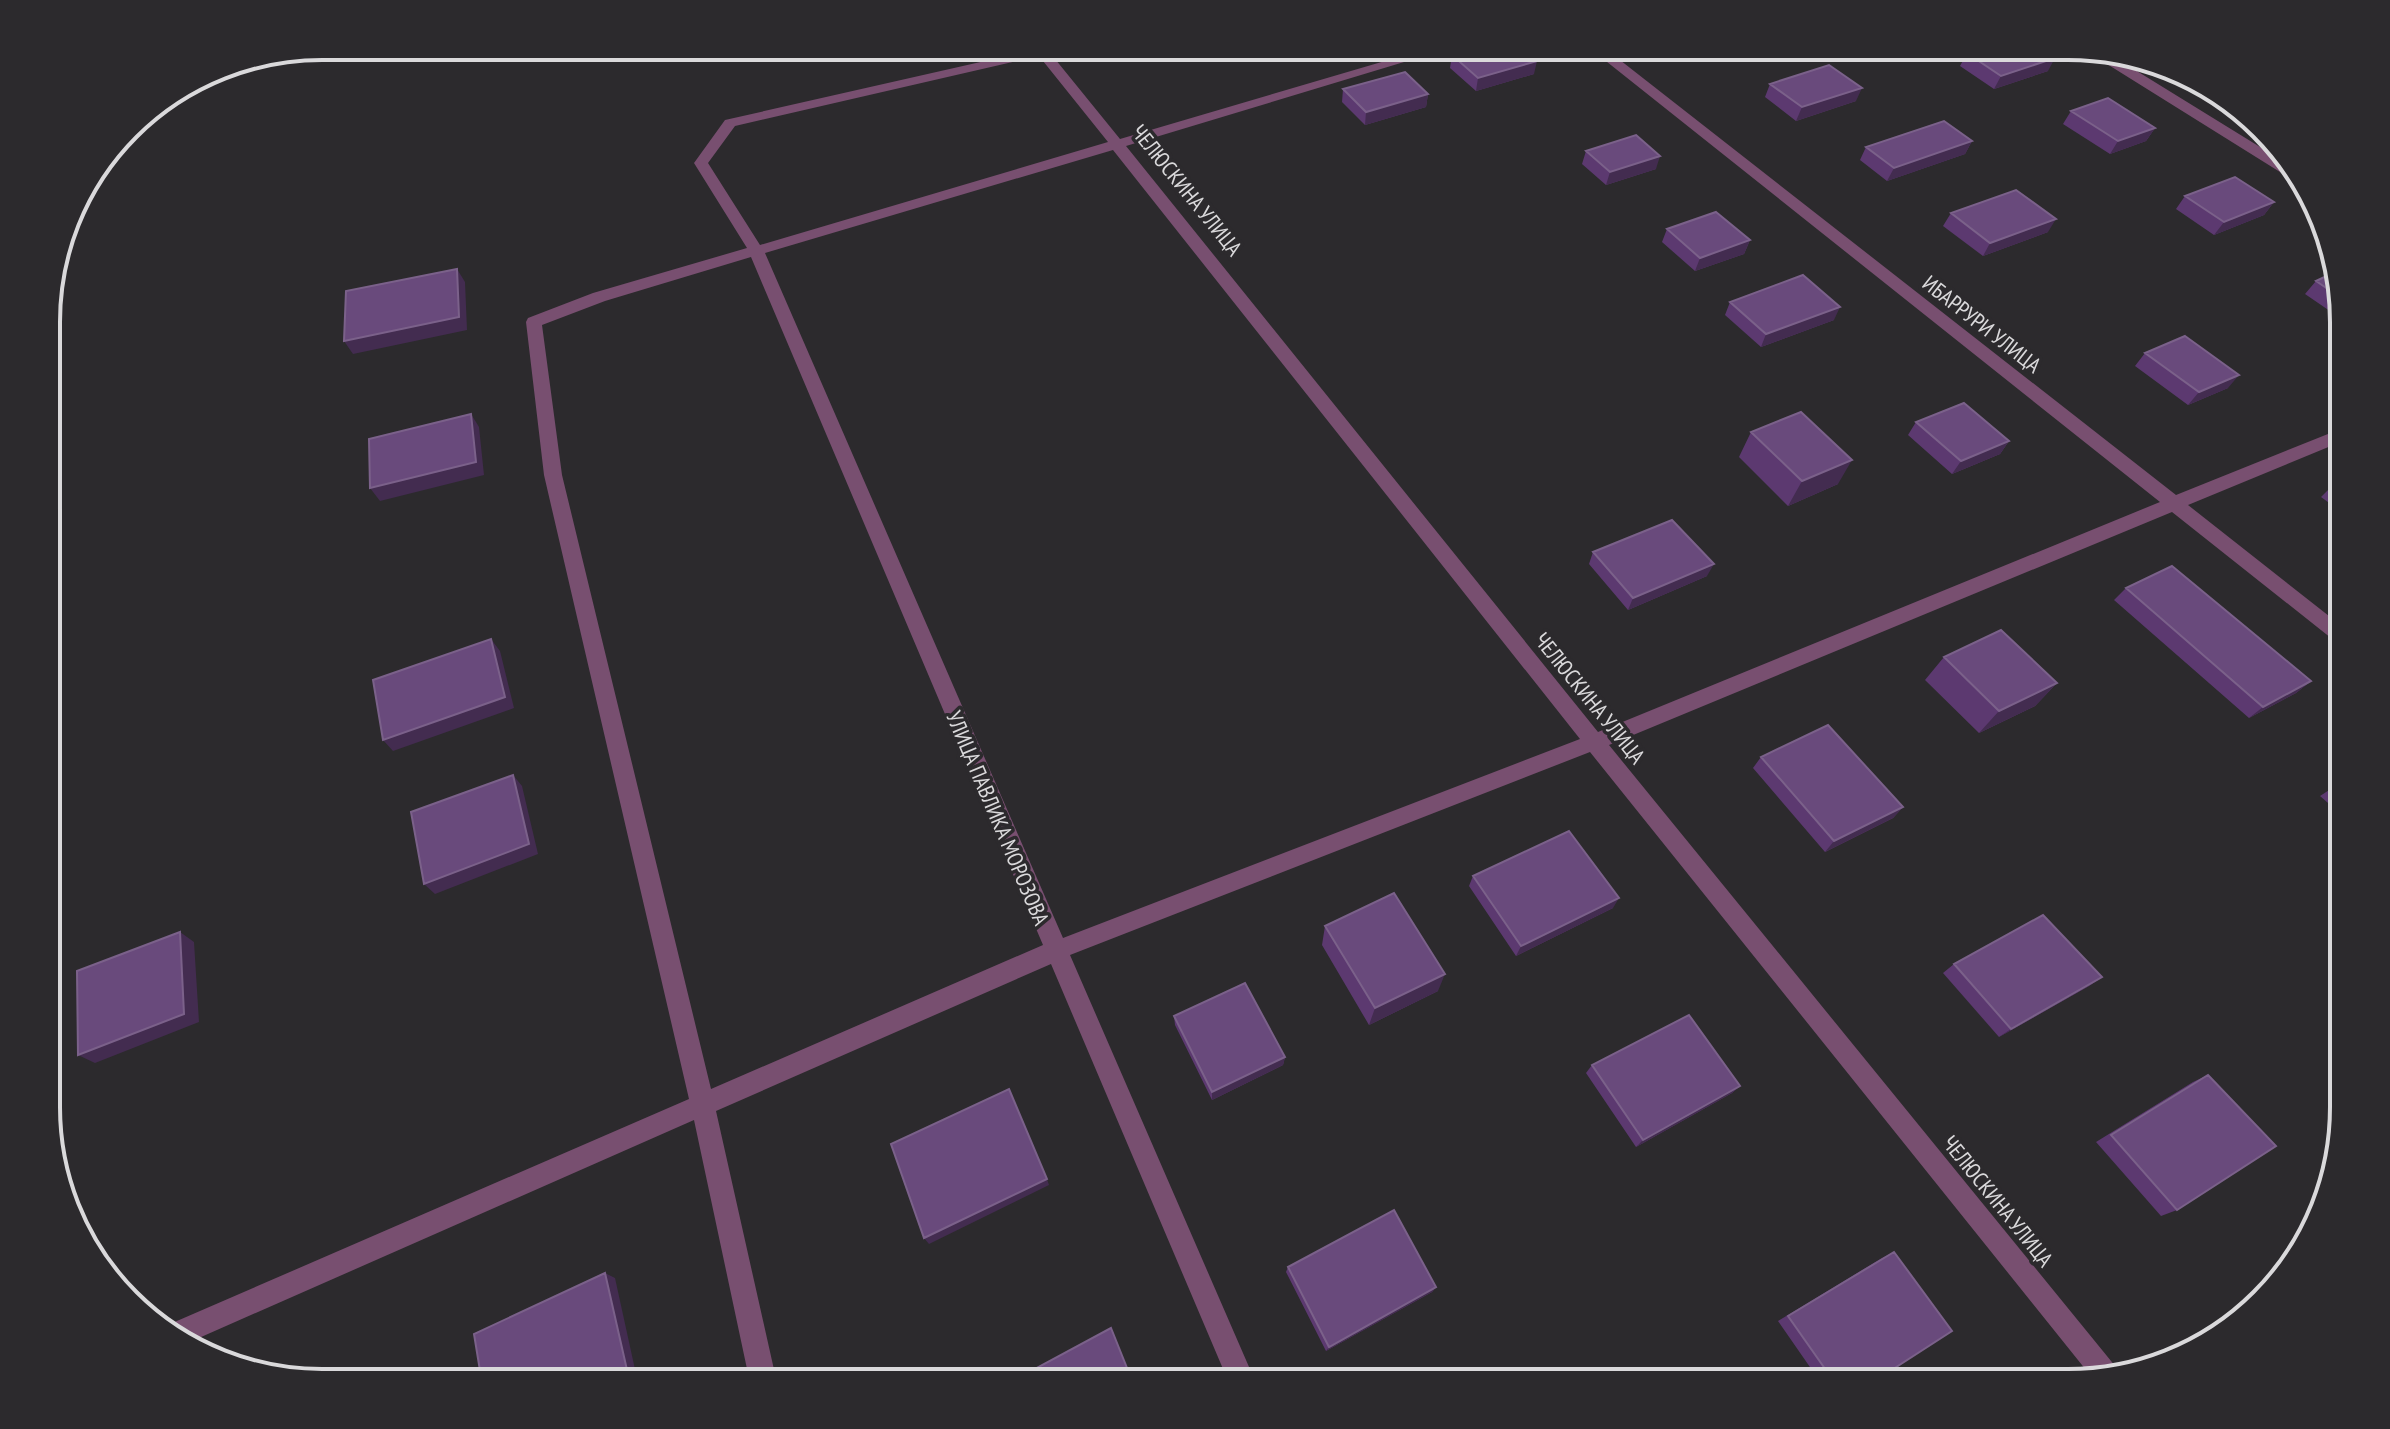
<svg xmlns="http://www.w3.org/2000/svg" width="2390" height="1429" font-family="'PT Sans Narrow',sans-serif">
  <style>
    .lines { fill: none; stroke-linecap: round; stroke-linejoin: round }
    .minor { fill: #784f70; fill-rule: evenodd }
    .wall { fill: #5c3970 }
    .shaded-wall { fill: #432c50 }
    .building { fill: #694a7c; stroke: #7b618a; stroke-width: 2 }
    .labels { text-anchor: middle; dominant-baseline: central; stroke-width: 7; stroke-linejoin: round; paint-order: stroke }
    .street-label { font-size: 22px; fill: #dad9db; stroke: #2c2a2d }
    .rim { fill: none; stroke: #dad9db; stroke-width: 4 }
  </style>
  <rect width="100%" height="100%" fill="#2c2a2d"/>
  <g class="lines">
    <path class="minor" d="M1031,46H1074L1051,54L1120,139L1436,46H1457L1126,146L1598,732L2160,502L1587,46H1602L2176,495L2343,428V441L2188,505L2343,627V645L2336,642L2172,512L1609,745L2120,1372L2094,1380L1590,752L1070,955L1256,1383H1229L1051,964L716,1111L777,1383H750L694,1120L183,1345L163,1327L689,1099L544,475L526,322L528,318L593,293L747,248L694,163L725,120L1034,50ZM1039,56L1108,142L760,245L708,163L735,126ZM1113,150L1580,739L1063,938L765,253ZM751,257L1043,945L711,1089L562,475L542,325L605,301Z
      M2099,54L2119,60L2299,171L2303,183L2296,182L2099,59Z"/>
  </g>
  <path class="wall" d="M1967,53L2048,71L1994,89L1960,66Z
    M1452,55L1534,74L1476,91L1450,68Z
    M1770,84L1856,101L1796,121L1765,97Z
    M1343,89L1428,94L1426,107L1365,125L1342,102Z
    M2071,111L2155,128L2146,141L2110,154L2063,124Z
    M1972,141L1965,154L1887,181L1860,160L1866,147Z
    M1586,151L1656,169L1606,185L1582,164Z
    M2185,196L2274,202L2264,215L2214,235L2176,209Z
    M1951,213L2048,232L1983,256L1943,226Z
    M1667,229L1750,240L1744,254L1695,271L1662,242Z
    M2333,273L2343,303V320L2305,294L2316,281Z
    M1730,302L1834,320L1761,347L1725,315Z
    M2145,353L2228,388L2188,405L2135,366Z
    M1916,422L2009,441L2000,454L1952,474L1908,435Z
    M1751,432L1838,484L1788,506L1739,457Z
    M2343,480V513L2321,497L2334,484Z
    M1593,552L1707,576L1628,610L1589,564Z
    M2126,588L2311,681L2296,693L2249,718L2114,600Z
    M1944,657L2057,683L2035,706L1979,733L1925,680Z
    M1761,757L1903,807L1893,818L1825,852L1753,768Z
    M2343,781V816L2320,796Z
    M1473,876L1613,908L1516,956L1469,886Z
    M1325,926L1438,991L1369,1025L1322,945Z
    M1954,964L2102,977L2089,986L1999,1037L1943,973Z
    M1174,1016L1285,1057L1283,1065L1212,1100L1175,1025Z
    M1592,1065L1740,1086L1732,1093L1636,1147L1586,1073Z
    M2208,1075L2177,1210L2161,1216L2096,1142L2193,1082Z
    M1894,1252L1873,1382L1821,1383L1778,1321L1882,1258Z
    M1288,1267L1436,1287L1432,1292L1326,1351L1286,1272Z"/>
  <path class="shaded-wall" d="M2055,58L2048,71L1994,89L2001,76Z
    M1537,61L1534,74L1476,91L1478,78Z
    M1862,88L1856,101L1796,121L1802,107Z
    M1428,94L1426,107L1365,125L1366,112Z
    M2155,128L2146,141L2110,154L2118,141Z
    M1972,141L1965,154L1887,181L1894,168Z
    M1660,156L1656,169L1606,185L1610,172Z
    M2274,202L2264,215L2214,235L2224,222Z
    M2056,219L2048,232L1983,256L1990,243Z
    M1750,240L1744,254L1695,271L1700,258Z
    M457,269L465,282L467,330L353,354L344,341Z
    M1840,307L1834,320L1761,347L1766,334Z
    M2239,375L2228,388L2188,405L2199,392Z
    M471,414L479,427L484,475L380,501L370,488Z
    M2009,441L2000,454L1952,474L1961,461Z
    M1852,460L1838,484L1788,506L1802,481Z
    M1714,564L1707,576L1628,610L1633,598Z
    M491,639L500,651L514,708L393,751L383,740Z
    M2311,681L2296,693L2249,718L2263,707Z
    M2057,683L2035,706L1979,733L1999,711Z
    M513,775L522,786L538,854L435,894L424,884Z
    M1903,807L1893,818L1825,852L1834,841Z
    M1619,898L1613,908L1516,956L1521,946Z
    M180,932L194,942L199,1022L95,1063L78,1055Z
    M1445,974L1438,991L1369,1025L1375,1008Z
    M2102,977L2089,986L1999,1037L2011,1029Z
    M1285,1057L1283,1065L1212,1100V1092Z
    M1740,1086L1732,1093L1636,1147L1643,1140Z
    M1047,1179L1049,1185L929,1244L924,1238Z
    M605,1273L615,1278L636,1374L618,1383H600Z
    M1436,1287L1432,1292L1326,1351L1329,1347Z"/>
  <path class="building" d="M1482,46H1520L1537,61L1478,78L1452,55Z
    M1990,46H2036L2055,58L2001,76L1967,53Z
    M1829,65L1862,88L1802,107L1770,84Z
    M1405,72L1428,94L1366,112L1343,89Z
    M2108,98L2155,128L2118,141L2071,111Z
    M1944,121L1972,141L1894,168L1866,147Z
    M1636,135L1660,156L1610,172L1586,151Z
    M2235,177L2274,202L2224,222L2185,196Z
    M2016,190L2056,219L1990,243L1951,213Z
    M1716,212L1750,240L1700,258L1667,229Z
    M457,269L459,317L344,341L346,291Z
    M2333,273L2341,298L2316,281Z
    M1803,275L1840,307L1766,334L1730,302Z
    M2185,336L2239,375L2199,392L2145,353Z
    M1964,403L2009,441L1961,461L1916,422Z
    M1801,412L1852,460L1802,481L1751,432Z
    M471,414L476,462L370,488L369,439Z
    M2343,480V491L2334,484Z
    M1672,520L1714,564L1633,598L1593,552Z
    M2172,566L2311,681L2263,707L2126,588Z
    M2001,630L2057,683L1999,711L1944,657Z
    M491,639L505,697L383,740L373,680Z
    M1828,725L1903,807L1834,841L1761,757Z
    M513,775L529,844L424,884L411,812Z
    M2343,781V792L2336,786Z
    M1569,831L1619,898L1521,946L1473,876Z
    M1394,893L1445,974L1375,1008L1325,926Z
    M2043,915L2102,977L2011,1029L1954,964Z
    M180,932L184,1014L78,1055L77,971Z
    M1245,983L1285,1057L1212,1092L1174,1016Z
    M1689,1015L1740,1086L1643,1140L1592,1065Z
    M2208,1075L2276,1146L2177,1210L2111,1135Z
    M1009,1089L1047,1179L924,1238L891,1144Z
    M1394,1210L1436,1287L1329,1347L1288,1267Z
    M1894,1252L1952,1331L1873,1382L1835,1383L1788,1316Z
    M605,1273L627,1370L600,1383H482L474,1334Z
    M1111,1328L1133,1383H1009Z"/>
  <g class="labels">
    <g class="street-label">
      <text transform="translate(1187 190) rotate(51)">ЧЕЛЮСКИНА УЛИЦА</text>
      <text transform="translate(1982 324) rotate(38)">ИБАРРУРИ УЛИЦА</text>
      <text transform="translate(1590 698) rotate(51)">ЧЕЛЮСКИНА УЛИЦА</text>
      <text transform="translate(998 818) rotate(67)">УЛИЦА ПАВЛИКА МОРОЗОВА</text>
      <text transform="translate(1998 1201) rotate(51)">ЧЕЛЮСКИНА УЛИЦА</text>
    </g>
  </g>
  <path d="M0 0H2390V1429H0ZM322 60H2068A262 262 0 0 1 2330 322V1107A262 262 0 0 1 2068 1369H322A262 262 0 0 1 60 1107V322A262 262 0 0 1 322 60Z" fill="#2c2a2d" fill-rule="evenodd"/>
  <path class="rim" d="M322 60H2068A262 262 0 0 1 2330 322V1107A262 262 0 0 1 2068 1369H322A262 262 0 0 1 60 1107V322A262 262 0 0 1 322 60Z"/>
</svg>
